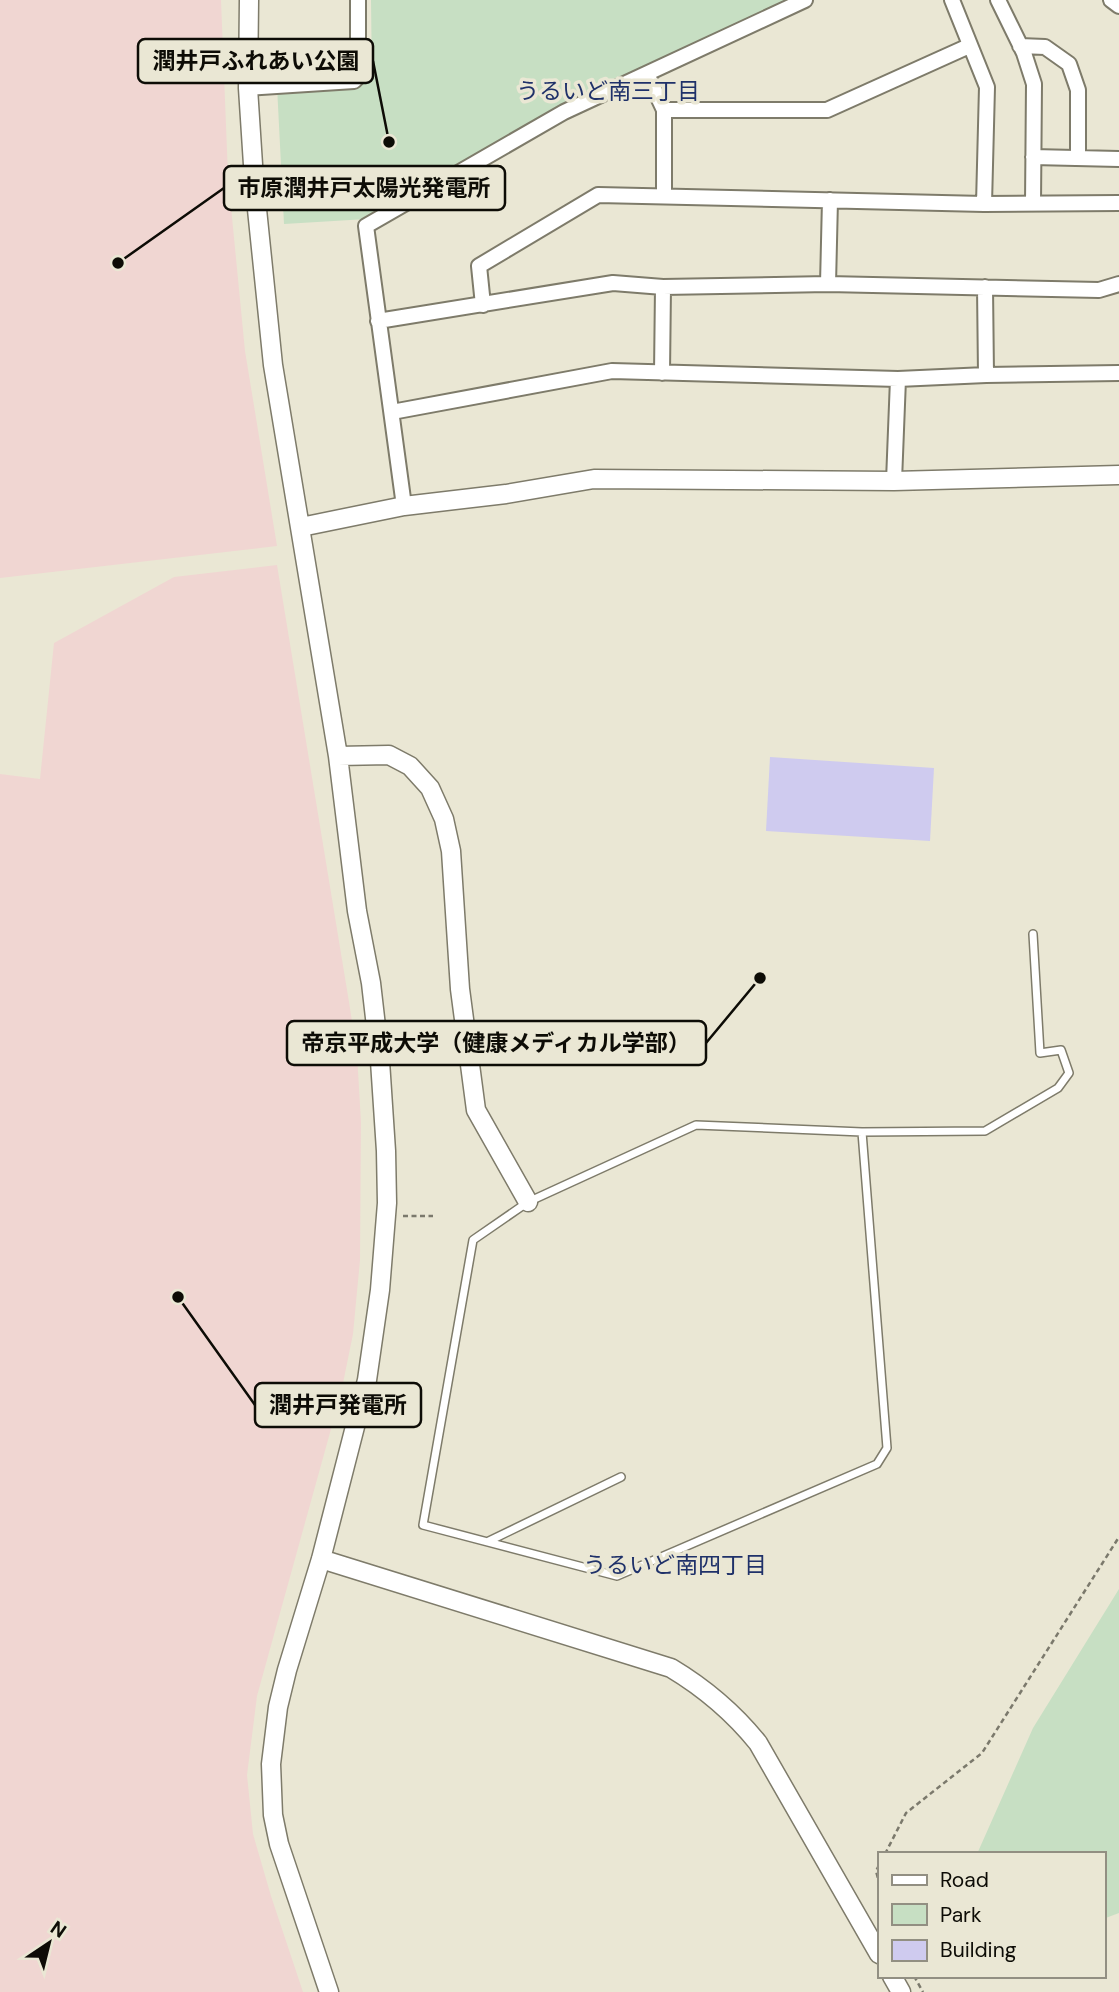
<svg xmlns="http://www.w3.org/2000/svg" width="1119" height="1992" font-family="'DM Sans','Noto Sans JP',sans-serif">
  <style>
    .industrial { fill: #f0d6d2 }
    .green { fill: #c7dfc3 }
    .building { fill: #cfcbef }
    .lines { fill: none; stroke-linecap: round; stroke-linejoin: round }
    .service-casing { stroke: #7e7b6a; stroke-width: 10 }
    .minor-casing { stroke: #7e7b6a; stroke-width: 18 }
    .tertiary-casing { stroke: #7e7b6a; stroke-width: 21 }
    .path { stroke: #7b796c; stroke-width: 2.5; stroke-dasharray: 5 3.5; stroke-linecap: butt }
    .service { stroke: #fff; stroke-width: 7 }
    .minor { stroke: #fff; stroke-width: 14 }
    .tertiary { stroke: #fff; stroke-width: 18 }
    .labels { text-anchor: middle; dominant-baseline: central; stroke-width: 7; stroke-linejoin: round; paint-order: stroke }
    .neighbourhood-label { font-size: 23px; fill: #1f3169; stroke: #eae7d4 }
    .leader { fill: none; stroke: #0d0c06; stroke-width: 2.5 }
    .callout-dot { fill: #0d0c06; stroke: #eae7d4; stroke-width: 2.5 }
    .callout { fill: #eae7d4; stroke: #0d0c06; stroke-width: 2.5 }
    .callout-label { font-size: 23px; text-anchor: middle; font-weight: bold; fill: #0d0c06 }
  </style>
  <rect width="100%" height="100%" fill="#eae7d4"/>
  <path class="industrial" d="M0,0H221L228,176L245,351L277,546L0,578Z
    M277,565L349,1002L357,1054L361,1122L360,1260L353,1334L341,1393L257,1696L247,1775L253,1834L271,1896L303,1992H0V774L40,779L54,643L174,577Z"/>
  <path class="green" d="M371,0H786L561,106L367,219L284,224L277,86L372,82Z
    M1119,1589V1913L1103,1919V1854H977L1033,1728Z"/>
  <path class="building" d="M770,757L934,768L930,841L766,831Z"/>
  <g class="lines">
    <g class="service-casing">
      <path id="service" d="M862,1132L887,1448L877,1464L617,1576L423,1525L473,1240L528,1202L696,1125L862,1132L985,1131L1058,1088L1069,1073L1061,1050L1040,1053L1033,934
        M489,1541L621,1477"/>
    </g>
    <g class="minor-casing">
      <path id="minor" d="M952,0L987,87L984,204
        M998,0L1024,53L1034,84L1033,203
        M1111,0L1119,6
        M1020,46L1045,47L1069,64L1078,90V158
        M647,74L664,110V195
        M248,88L354,81L358,77V0
        M664,110H827L969,46
        M1033,157L1119,159
        M828,284L830,200
        M985,287L986,375
        M483,305L479,266L598,195L984,204L1119,203
        M378,321L613,283L663,287L828,284L1099,290L1119,284
        M662,373L663,287
        M392,412L612,371L898,379L986,375L1119,373
        M894,481L898,379
        M404,506L366,226L564,112L805,0"/>
    </g>
    <g class="tertiary-casing">
      <path id="tertiary" d="M249,0L248,88L254,180L273,365L338,756L357,911L371,983L380,1061L386,1151L387,1203L380,1290L367,1380L321,1559L287,1670L278,1707L271,1764L273,1815L279,1844L329,1992
        M301,527L404,506L506,494L594,479L894,481L1119,475
        M338,756L389,755L410,766L430,788L444,819L451,851L460,989L476,1110L528,1202
        M321,1559L671,1668C706,1689 733,1712 758,1743L879,1954
        M892,1976L901,1992"/>
    </g>
    <path class="path" d="M403,1216H433
      M885,1854L906,1813L982,1753L1119,1537
      M879,1865L876,1871L879,1882
      M914,1976L923,1992"/>
    <use href="#service" class="service"/>
    <use href="#minor" class="minor"/>
    <use href="#tertiary" class="tertiary"/>
  </g>
  <g class="labels">
    <g class="neighbourhood-label">
      <text x="608" y="91">うるいど南三丁目</text>
      <text x="675" y="1565">うるいど南四丁目</text>
    </g>
  </g>
  <path class="leader" d="M389 142L373 61M118 263L224 188M760 978L706 1043M178 1297L255 1405"/>
  <g class="callout-dot">
    <circle cx="389" cy="142" r="7"/>
    <circle cx="118" cy="263" r="7"/>
    <circle cx="760" cy="978" r="7"/>
    <circle cx="178" cy="1297" r="7"/>
  </g>
  <g class="callout">
    <rect x="138" y="39" width="235" height="44" rx="7"/>
    <rect x="224" y="166" width="281" height="44" rx="7"/>
    <rect x="287" y="1021" width="419" height="44" rx="7"/>
    <rect x="255" y="1383" width="166" height="44" rx="7"/>
  </g>
  <g class="callout-label">
    <text x="256" y="69">潤井戸ふれあい公園</text>
    <text x="364" y="196">市原潤井戸太陽光発電所</text>
    <text x="496" y="1051">帝京平成大学（健康メディカル学部）</text>
    <text x="338" y="1413">潤井戸発電所</text>
  </g>
  <rect x="878" y="1852" width="228" height="126" fill="#eae7d4" stroke="#928f82" stroke-width="2"/>
  <rect x="892" y="1875" width="35" height="10" fill="#ffffff" stroke="#928f82" stroke-width="2"/>
  <text x="940" y="1887" font-size="21" fill="#0d0c06">Road</text>
  <rect x="892" y="1904" width="35" height="21" fill="#c7dfc3" stroke="#928f82" stroke-width="2"/>
  <text x="940" y="1922" font-size="21" fill="#0d0c06">Park</text>
  <rect x="892" y="1940" width="35" height="21" fill="#cfcbef" stroke="#928f82" stroke-width="2"/>
  <text x="940" y="1957" font-size="21" fill="#0d0c06">Building</text>
  <g transform="translate(49 1943) rotate(35)" stroke="#eae7d4" stroke-width="5" paint-order="stroke">
  <path d="M0-5L12 26L0 18L-12 26Z" fill="#0d0c06"/>
  <text y="-10" font-size="19" font-weight="bold" text-anchor="middle" fill="#0d0c06">N</text>
  </g>
</svg>
